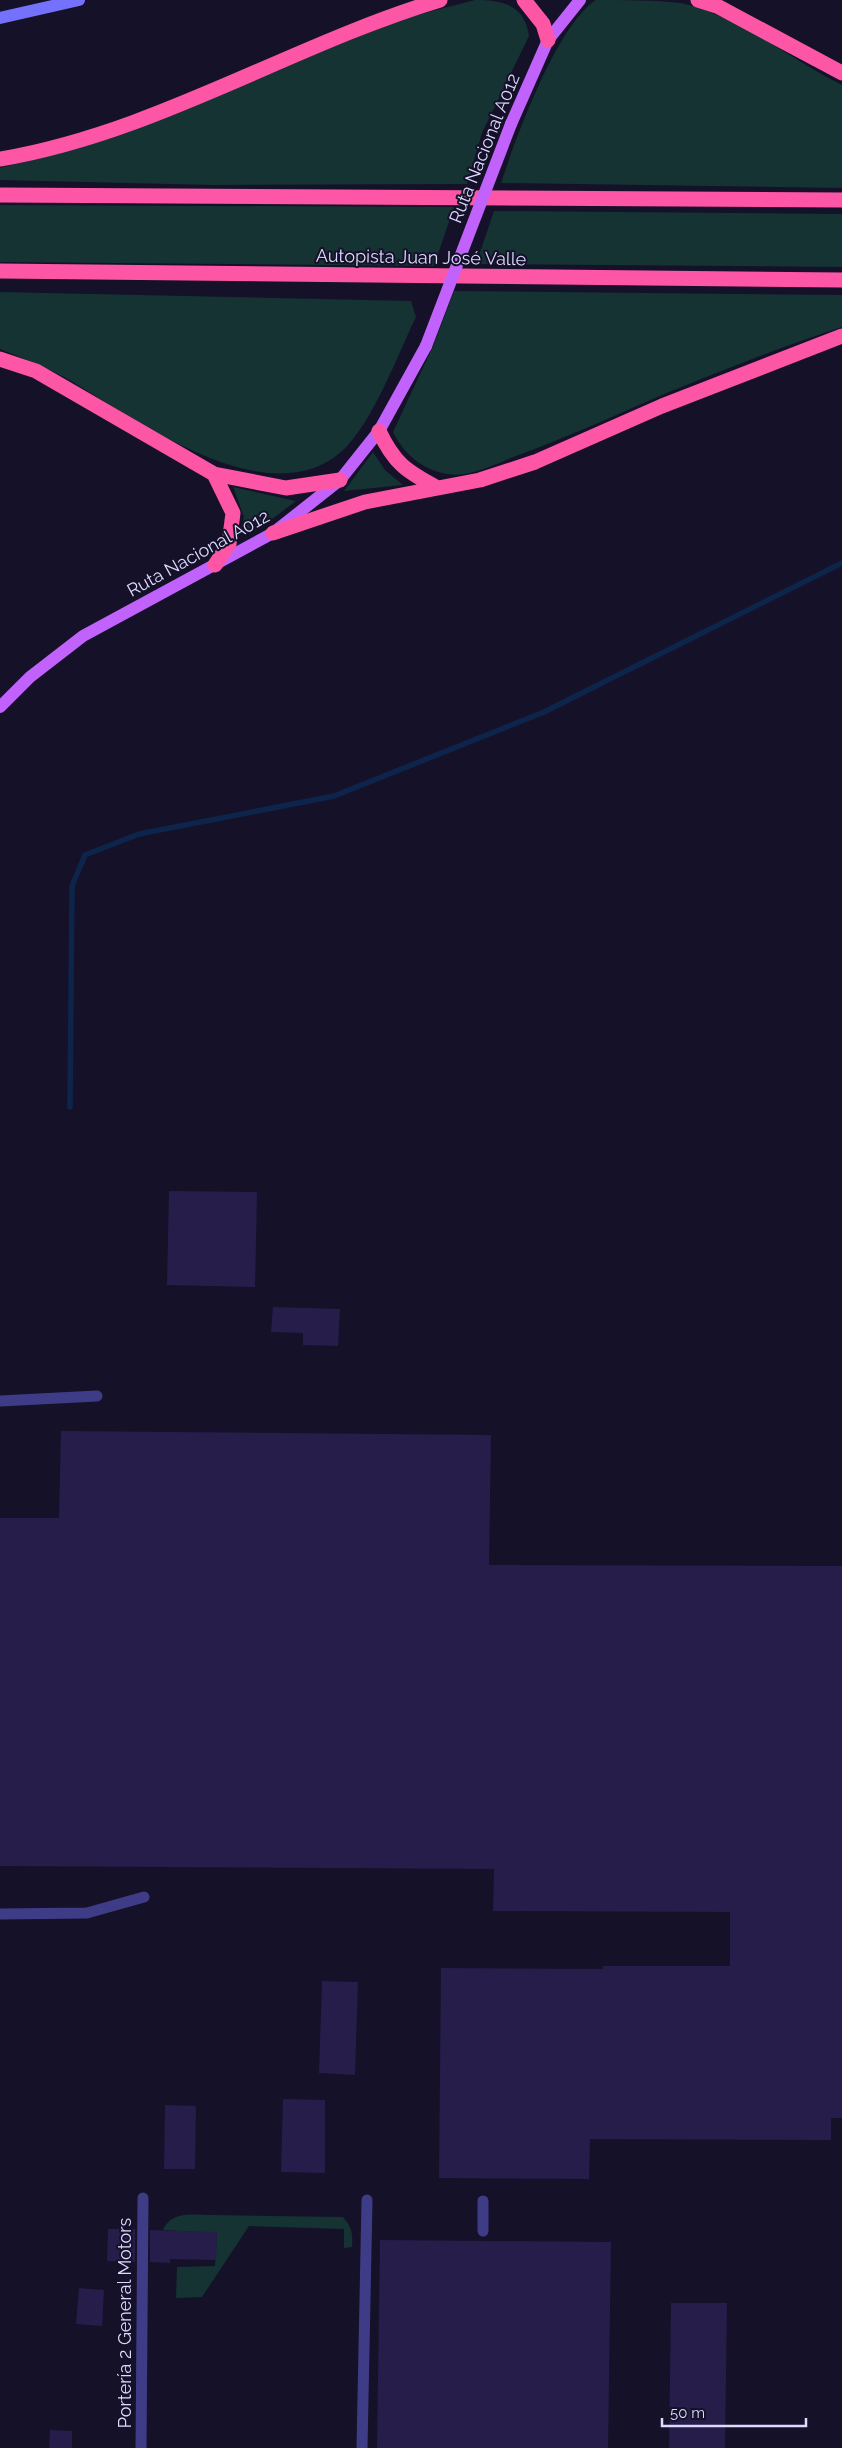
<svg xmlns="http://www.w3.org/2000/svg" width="842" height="2448" font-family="Raleway,sans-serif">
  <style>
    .green { fill: #143332 }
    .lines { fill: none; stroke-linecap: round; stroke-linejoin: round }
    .stream { stroke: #0d244b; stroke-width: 5.5 }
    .building { fill: #261d4a }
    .lane { stroke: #3f3c87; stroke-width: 11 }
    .secondary { stroke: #7471fd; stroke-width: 12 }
    .primary { stroke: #c262fd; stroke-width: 12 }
    .highway { stroke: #fd56a6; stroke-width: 15 }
    .primary-bridge { stroke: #c262fd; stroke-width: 12 }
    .labels { text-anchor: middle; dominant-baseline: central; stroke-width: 4; stroke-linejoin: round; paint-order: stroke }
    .street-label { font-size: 18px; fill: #ddd9ff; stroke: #151129 }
  </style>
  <rect width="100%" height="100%" fill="#151129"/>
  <path class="green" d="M475,0C503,0 525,5 529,36L482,133L467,184L212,185L0,180V168L58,153L409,17Z
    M596,0C624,0 654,0 681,3C740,16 789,59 842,85V188L501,183C516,137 557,25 596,0Z
    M0,205L454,207L434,266L0,262Z
    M494,211L842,214V267L476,264Z
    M454,291L842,295V327C783,346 726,369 669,392C618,414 568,437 516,456C495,464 469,478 447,474C421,469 404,454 393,432L434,344Z
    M0,292L411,301L416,317C397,356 373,423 341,452C266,517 133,417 66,378C45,367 22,358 0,349Z
    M373,452L385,470L403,485L344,491Z
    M233,487L296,501L259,529L239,535L244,517Z
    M212,2215L343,2217C352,2227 353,2234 352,2247L344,2248V2229L249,2226L202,2297L176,2298L177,2267L215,2266L217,2233L163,2230C172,2210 193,2215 212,2215Z"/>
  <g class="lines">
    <path class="stream" d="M70,1107L72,886L85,855L139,834L334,796L544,712L842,563"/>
  </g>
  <path class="building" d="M169,1191L257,1192L255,1287L167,1285Z
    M273,1307L340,1309L338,1346L303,1345V1333L271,1332Z
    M61,1431L491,1435L489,1565L842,1566V2118H831V2140L590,2139L589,2179L439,2178L441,1968L603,1969V1966H730V1912L493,1911L494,1869L0,1866V1518H59Z
    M322,1981L358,1982L355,2075L319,2073Z
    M283,2099L325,2100V2173L281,2172Z
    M165,2105L196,2106L195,2169H164Z
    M108,2229H135V2262L107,2261Z
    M150,2230L217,2232L216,2260L170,2259V2263L150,2262Z
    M380,2240L611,2242L608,2448H377Z
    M79,2288L104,2290L102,2326L76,2324Z
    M671,2303H727L725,2448H669Z
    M50,2430L72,2431V2448H49Z"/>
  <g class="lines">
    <path class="lane" d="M0,1401L97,1396
      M0,1914L87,1913L144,1897
      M483,2231V2201
      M141,2448L143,2198
      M362,2448L367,2200"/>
    <path class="secondary" d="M0,18L79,0"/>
    <path class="primary" d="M511,124L548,40L580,0
      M0,707L30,677L83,636L273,533L340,480L379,431L426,346"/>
    <path class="highway" d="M524,0L543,24L548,40
      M698,0L717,6L842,73
      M0,159C155,133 291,45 440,0
      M0,195L842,200
      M0,271L842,280
      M0,359L36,371L214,474L286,488L340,480
      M379,431C394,463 406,471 436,487
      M214,474L233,513L229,544L215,565
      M273,533L365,502L480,480L535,462L662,406L842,336"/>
    <path class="primary-bridge" d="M426,346L511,124"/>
  </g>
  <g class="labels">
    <g class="street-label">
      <text transform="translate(484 148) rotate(-68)">Ruta Nacional A012</text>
      <text transform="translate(421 257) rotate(1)">Autopista Juan José Valle</text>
      <text transform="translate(198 553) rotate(-29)">Ruta Nacional A012</text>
      <text transform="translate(124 2323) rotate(-90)">Portería 2 General Motors</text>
    </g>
  </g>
  <path d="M662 2418v8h144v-8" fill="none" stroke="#ddd9ff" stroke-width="2.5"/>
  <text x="670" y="2418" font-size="15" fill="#ddd9ff" stroke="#151129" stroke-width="4" paint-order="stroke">50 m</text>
</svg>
